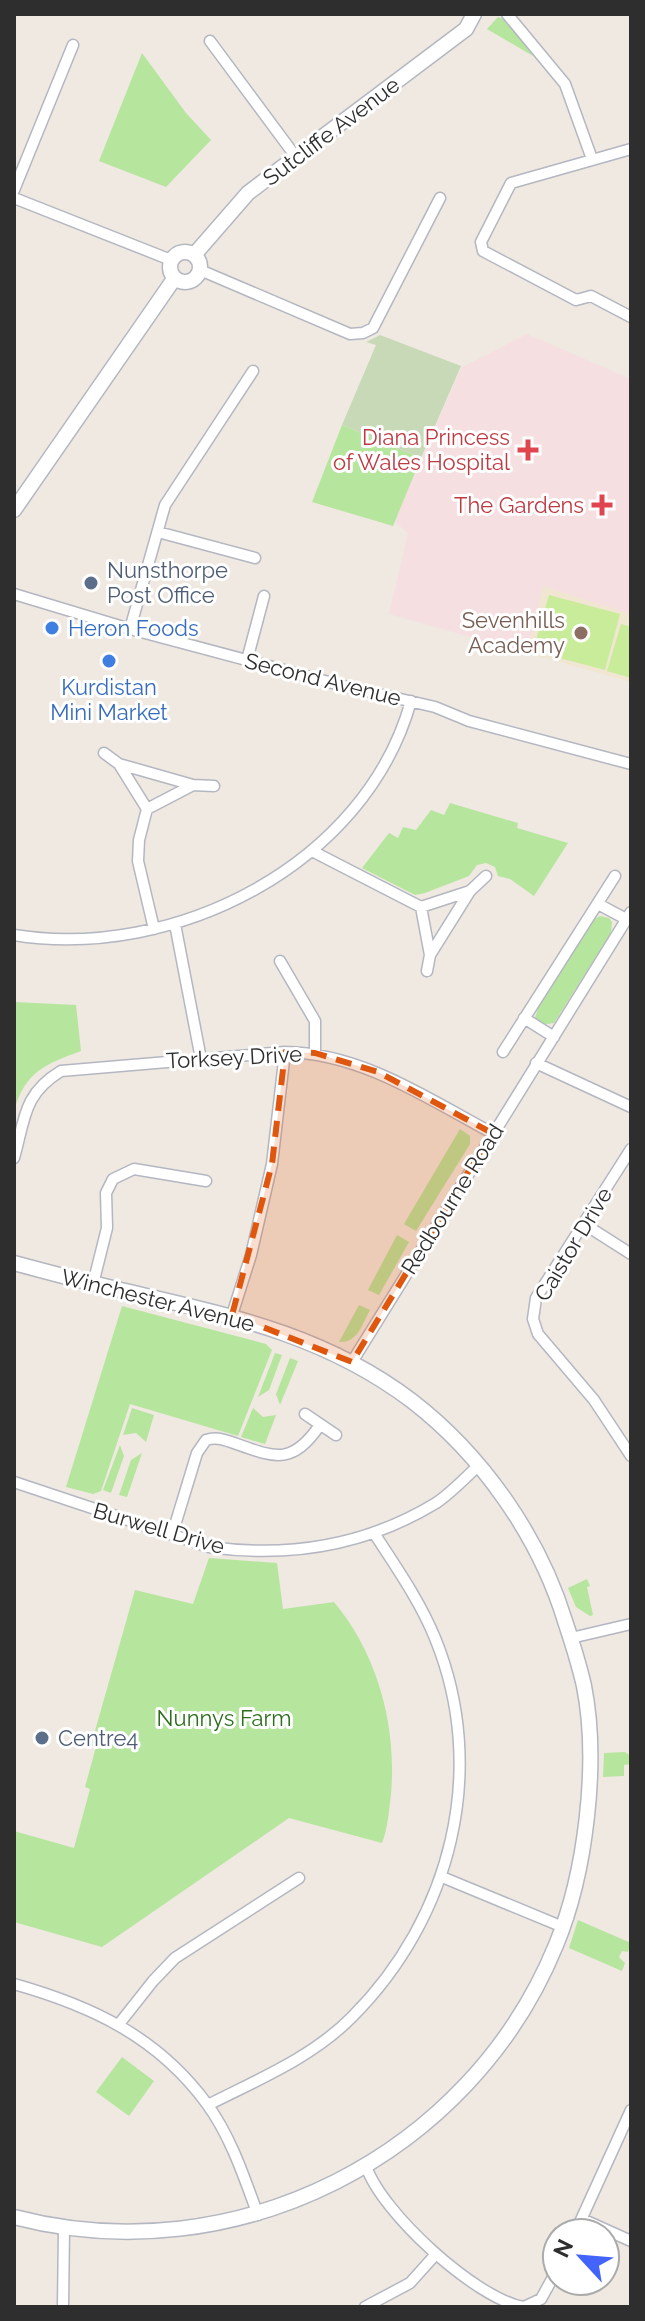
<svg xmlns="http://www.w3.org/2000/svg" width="645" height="2321" font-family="Raleway,sans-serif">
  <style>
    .education { fill: #f0e6d1 }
    .medical { fill: #f5dfe0 }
    .green { fill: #b6e59e }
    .cemetery { fill: #c8d9b8 }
    .pitch { fill: #c9ec9a }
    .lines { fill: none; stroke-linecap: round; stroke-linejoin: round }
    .street-casing { stroke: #b4b7c1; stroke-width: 13 }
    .secondary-casing { stroke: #b4b7c1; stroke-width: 17 }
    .street { stroke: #fff; stroke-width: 10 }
    .secondary { stroke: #fff; stroke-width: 14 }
    .marked { fill: #df570e; fill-opacity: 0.2; stroke: #df570e; stroke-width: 6; stroke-dasharray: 16 10; stroke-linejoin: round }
    .health-dot { fill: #e0444e; stroke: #fff; stroke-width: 3 }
    .service-dot { fill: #5c6f8a; stroke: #fff; stroke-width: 3 }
    .shop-dot { fill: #3f7fe0; stroke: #fff; stroke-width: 3 }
    .education-dot { fill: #8d6e63; stroke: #fff; stroke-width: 3 }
    .labels { text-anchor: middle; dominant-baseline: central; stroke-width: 6; stroke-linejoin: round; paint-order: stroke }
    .street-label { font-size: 22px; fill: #2e2e2e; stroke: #fff }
    .health-label { font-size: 22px; fill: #be3a42; stroke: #fff; text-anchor: end }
    .service-label { font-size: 22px; fill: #4e5e75; stroke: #fff; text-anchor: start }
    .education-label { font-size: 22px; fill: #785e54; stroke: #fff; text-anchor: end }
    .shop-label { font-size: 22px; fill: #366cbe; stroke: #fff; text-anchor: start }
    .park-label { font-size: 22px; fill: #2c6e1b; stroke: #fff }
  </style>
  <rect width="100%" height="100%" fill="#efe9e1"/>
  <path class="education" d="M543,585L631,614V682L527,653Z"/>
  <path class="medical" d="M527,334L631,379V614L543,586L527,653L389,614L408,533L394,521L461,368Z"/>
  <path class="green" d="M498,17L506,20L533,56L487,29Z
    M142,53L186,113L211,140L166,187L99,161Z
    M342,425L421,458L393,526L312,502Z
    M450,803L518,823L517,828L568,843L534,896L510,879L498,876L495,867L486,863L477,865L469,876L425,893L415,895L362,868L389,833L398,838L403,827L416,830L431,810L444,815Z
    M600,916L609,918L612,922L611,933L554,1023L541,1025L535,1018L539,1005L593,920Z
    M14,1002L76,1005L81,1051C45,1064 25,1072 14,1111Z
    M460,1129L470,1136V1144L416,1231L404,1224Z
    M397,1235L409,1242L379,1295L368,1290Z
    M359,1305L370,1310C362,1324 358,1343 339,1342Z
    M122,1306L266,1344L272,1350L238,1436L130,1404L101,1491L93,1494L66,1487Z
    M275,1353L282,1355L269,1390L258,1397Z
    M290,1358L298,1361L280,1405L276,1394Z
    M132,1408L154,1415L146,1442L136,1433L123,1435Z
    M253,1408L263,1417L276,1415L265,1444L241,1437Z
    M120,1445L124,1456L111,1493L103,1490Z
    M142,1453L127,1497L119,1495L131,1460Z
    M209,1558L277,1563L283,1609L334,1602C378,1655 397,1726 391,1794C389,1810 388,1828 382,1843L289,1818L102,1947L14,1922V1831L74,1848L90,1789L85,1787L96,1747L91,1745L135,1590L193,1604Z
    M587,1579L590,1586L587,1587L593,1615L590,1616L576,1607L568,1588Z
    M625,1752L631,1756V1764L624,1765V1776L603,1777L604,1753Z
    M578,1920L631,1943L628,1952L622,1951L619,1957L625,1963L622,1971L569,1948Z
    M122,2057L154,2081L129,2116L96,2092Z"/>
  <path class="cemetery" d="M380,335L461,366L421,458L342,425L376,345L366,342Z"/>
  <path class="pitch" d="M549,595L620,614L605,670L533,651Z
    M621,624L631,627V678L607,671Z"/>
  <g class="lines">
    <g class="street-casing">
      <path id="street" d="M507,14L565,84L592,159
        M210,41L296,157
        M631,149L511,183L481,242L483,251L576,300L591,296L631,317
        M14,190L73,45
        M14,198L171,260
        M200,270L350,334L363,333L373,328L440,198
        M158,532L255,558
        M14,594L130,629L340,685L435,707L469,721L631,764
        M130,629L165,505L253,371
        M247,660L264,596
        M104,753L119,764L147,809L139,840L138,861L154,929
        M119,764L193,785L214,786
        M147,809L193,785
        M312,851L421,907L470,891L486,876
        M598,904L626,919
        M421,907L430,955
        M175,924L201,1059
        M14,935C175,961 366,864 411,701
        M280,961L315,1021V1053
        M427,971L430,955L470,891
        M524,1018L554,1037
        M503,1052L615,876
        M536,1063L631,1107
        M631,1149L536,1298L533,1319L538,1334L594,1400L631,1456
        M14,1158C25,1119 23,1094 61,1071L285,1052C361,1053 427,1098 492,1133
        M584,1224L631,1254
        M93,1284L107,1228L106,1193L113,1179L134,1169L206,1181
        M232,1315L251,1255L272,1164L285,1052
        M352,1362L631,912
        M305,1414L336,1435
        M14,1482L209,1547C289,1558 367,1545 436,1503C451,1493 465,1478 478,1466
        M172,1535L197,1453L206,1440C215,1437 222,1439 231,1442C274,1457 291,1467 320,1425
        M571,1638L631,1624
        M442,1877L563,1927
        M14,1984C92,2006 158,2037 207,2104C231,2137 244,2177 258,2215
        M119,2024L153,1981L175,1958L299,1878
        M208,2105C257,2080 313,2057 352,2017C451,1918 489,1770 435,1638C420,1601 396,1567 374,1533
        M366,2166C381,2212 475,2298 523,2307
        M582,2219L631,2241
        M575,2233L631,2110
        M63,2307L64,2228
        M365,2307L410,2283L436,2254
        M524,2307L541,2299L557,2270"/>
    </g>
    <g class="secondary-casing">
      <path id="secondary" d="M170 267a15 15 0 1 1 30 0a15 15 0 1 1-30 0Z
        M194,255L248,193L466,29L474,14
        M14,510L174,279
        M14,1263C41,1270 69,1278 96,1284C210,1312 316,1328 412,1401C482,1455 539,1536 565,1621C572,1642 579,1664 584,1686C599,1762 586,1873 556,1945C470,2156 235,2275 14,2217"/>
    </g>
    <use href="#street" class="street"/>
    <use href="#secondary" class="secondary"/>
  </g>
  <path class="marked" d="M285,1052L315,1053L378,1072L492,1133L352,1362L232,1315L272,1164Z"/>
  <g class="health-dot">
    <path d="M524 438h8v8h8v8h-8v8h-8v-8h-8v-8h8z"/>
    <path d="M598 493h8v8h8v8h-8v8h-8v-8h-8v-8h8z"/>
  </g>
  <g class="service-dot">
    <circle cx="91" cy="583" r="8"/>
    <circle cx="42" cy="1738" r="8"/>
  </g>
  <g class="shop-dot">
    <circle cx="52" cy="628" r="8"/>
    <circle cx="109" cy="661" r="8"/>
  </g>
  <circle class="education-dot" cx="581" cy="633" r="8"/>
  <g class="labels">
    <g class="street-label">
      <text transform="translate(331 131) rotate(-37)">Sutcliffe Avenue</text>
      <text transform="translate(323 679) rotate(14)">Second Avenue</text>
      <text transform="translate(234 1057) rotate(-3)">Torksey Drive</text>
      <text transform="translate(452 1199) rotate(-58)">Redbourne Road</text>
      <text transform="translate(573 1244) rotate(-59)">Caistor Drive</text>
      <text transform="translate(158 1300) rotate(14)">Winchester Avenue</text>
      <text transform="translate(159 1528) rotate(16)">Burwell Drive</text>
    </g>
    <g class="health-label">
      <text x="510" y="437">Diana Princess<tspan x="510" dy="25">of Wales Hospital</tspan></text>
      <text x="584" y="505">The Gardens</text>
    </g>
    <g class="service-label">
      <text x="107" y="570">Nunsthorpe<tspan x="107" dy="25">Post Office</tspan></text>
      <text x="58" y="1738">Centre4</text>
    </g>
    <g class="education-label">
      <text x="565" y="620">Sevenhills<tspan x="565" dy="25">Academy</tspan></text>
    </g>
    <g class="shop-label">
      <text x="68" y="628">Heron Foods</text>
      <text x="109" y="687" text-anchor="middle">Kurdistan<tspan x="109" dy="25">Mini Market</tspan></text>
    </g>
    <g class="park-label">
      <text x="224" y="1718">Nunnys Farm</text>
    </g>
  </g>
  <rect width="645" height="2321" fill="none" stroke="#2e2e2e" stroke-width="32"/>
  <g transform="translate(581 2257) rotate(296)"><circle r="38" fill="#ffffff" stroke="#ababab" stroke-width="2"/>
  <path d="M0-6L14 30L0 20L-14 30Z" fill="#4264fb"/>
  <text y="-12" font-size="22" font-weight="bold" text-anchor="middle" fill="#2e2e2e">N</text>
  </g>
</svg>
